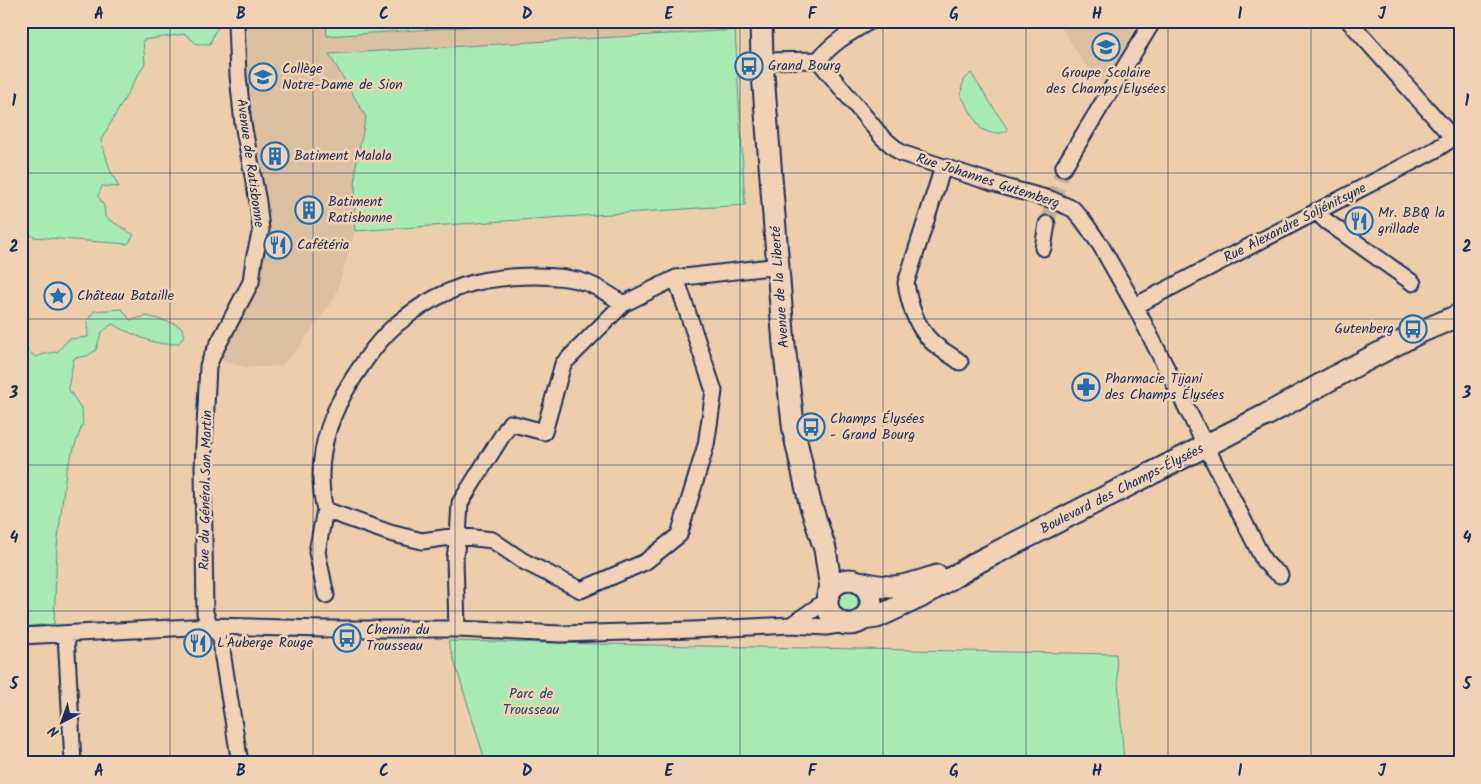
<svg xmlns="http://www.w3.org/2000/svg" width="1481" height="784" font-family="Kalam,sans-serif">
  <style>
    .built { fill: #dac0a1 }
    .green { fill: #a7eab4; stroke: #618c89 }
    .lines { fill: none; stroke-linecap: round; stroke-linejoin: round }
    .street-tunnel { stroke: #c2ae9c; stroke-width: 15; stroke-dasharray: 15 8; stroke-linecap: butt }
    .street-casing { stroke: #1b2f5e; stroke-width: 19 }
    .secondary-casing { stroke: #1b2f5e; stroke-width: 25 }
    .street { stroke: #f0d3b6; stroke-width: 15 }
    .secondary { stroke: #f0d3b6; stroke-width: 21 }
    .grid { fill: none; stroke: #1b2f5e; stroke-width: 1; stroke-opacity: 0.55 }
    .labels { text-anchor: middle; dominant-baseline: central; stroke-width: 5; stroke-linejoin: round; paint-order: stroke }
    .poi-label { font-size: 14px; fill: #1b2f5e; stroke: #f0d3b6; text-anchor: start }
    .street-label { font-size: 14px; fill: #1b2f5e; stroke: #f0d3b6 }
    .park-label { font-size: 14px; fill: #294267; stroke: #f0d3b6 }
    .neatline { fill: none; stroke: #1b2f5e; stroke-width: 2 }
    .grid-label { font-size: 16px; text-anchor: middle; font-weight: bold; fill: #1b2f5e }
  </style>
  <rect width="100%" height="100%" fill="#ecceac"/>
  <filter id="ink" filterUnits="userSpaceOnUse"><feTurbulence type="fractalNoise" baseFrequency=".02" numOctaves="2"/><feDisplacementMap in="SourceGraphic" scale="10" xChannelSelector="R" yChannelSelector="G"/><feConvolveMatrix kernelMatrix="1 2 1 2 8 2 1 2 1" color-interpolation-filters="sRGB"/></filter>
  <g filter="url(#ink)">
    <path class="built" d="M243,21H735L745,205L355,231L335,297L300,346L281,366L247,368L218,359L259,257L269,225L266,200L250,128L244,52Z
      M1057,21H1153L1112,89L1091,74Z"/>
    <path class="green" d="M21,21H223L214,33L210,44H197L185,34L143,40L145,63L101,140L110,170L119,187L102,186L98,196L104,206L105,217L134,235L128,244L34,237L29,233L21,323Z
      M326,21H553L327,36Z
      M735,30L745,205L355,231L354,223L356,165L366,117L329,54Z
      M971,73L1008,130L1002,133H991L981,129L961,96L962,86L965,79Z
      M122,309L130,320L148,316L175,324L182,328L184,336L179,343C155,348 134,334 112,324L101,333L96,350L87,356L74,358L68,388L82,410L83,423L66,471L57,547L54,624L21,627V335L24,337L28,351L36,357L44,354L57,352L69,339L88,337L87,321L94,311Z
      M836 602a11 11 0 1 1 22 0a11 11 0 1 1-22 0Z
      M448,641L1116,654L1124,763H486Z"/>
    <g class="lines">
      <path class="street-tunnel" d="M1047,224L1063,168"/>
      <g class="street-casing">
        <path id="street" d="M236,21L238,76L243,124L258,202L261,230L254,259L251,282L213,354L208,366L203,467L205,613L210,626L221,637L223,658L240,763
          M1349,21L1453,138
          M818,60C835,41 848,34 870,21
          M762,61L818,60L882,137L901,153L1008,188L1050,199L1073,209L1082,219L1101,246L1135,306L1264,561L1272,569L1280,575
          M943,167L906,283C909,303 916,326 931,341C939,349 951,355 960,362
          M1063,168L1153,21
          M1316,211L1326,221L1413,283
          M1043,248L1047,224
          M623,304C612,296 600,288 587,283C555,272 495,275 463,286C440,294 416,308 397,324C379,339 365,360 352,380C327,419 314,464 325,510L390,533L422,541L458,536L492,540L523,561L581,590L645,562L679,535L706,445L714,391L676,278
          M1135,306L1435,150L1453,138L1460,129
          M325,510L317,552L326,595
          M791,625L813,610L827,600
          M457,629L455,558L458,536L460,503L510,423L544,432L563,364L623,304L676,278L779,266
          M66,634L73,763
          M21,636L210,626L324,629H457L561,634L692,630L791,625L826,627L845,624"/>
      </g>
      <g class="secondary-casing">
        <path id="secondary" d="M761,21L762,61L784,345L794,432L810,503L825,549L831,589
          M827 602a22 22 0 1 1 44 0a22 22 0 1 1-44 0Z
          M859,582C894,591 903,587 937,576
          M863,619L877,617L920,597L978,562L1266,415L1349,369L1420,332L1460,315"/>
      </g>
      <use href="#street" class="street"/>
      <use href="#secondary" class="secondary"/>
    </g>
  </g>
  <path class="grid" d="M170,21V763M313,21V763M455,21V763M598,21V763M740,21V763M883,21V763M1026,21V763M1168,21V763M1311,21V763M21,173H1460M21,319H1460M21,465H1460M21,611H1460"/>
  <defs>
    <g id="school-ring" transform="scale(1.4375)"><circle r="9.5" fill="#f0d3b6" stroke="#1f6fb2" stroke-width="1.5"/><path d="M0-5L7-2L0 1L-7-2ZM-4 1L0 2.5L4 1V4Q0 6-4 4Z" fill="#1f6fb2"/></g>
    <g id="bus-ring" transform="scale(1.4375)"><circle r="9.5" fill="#f0d3b6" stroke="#1f6fb2" stroke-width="1.5"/><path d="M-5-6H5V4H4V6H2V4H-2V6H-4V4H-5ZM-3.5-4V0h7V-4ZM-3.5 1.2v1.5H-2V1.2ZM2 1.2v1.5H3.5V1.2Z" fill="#1f6fb2"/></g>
    <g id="building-ring" transform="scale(1.4375)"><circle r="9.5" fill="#f0d3b6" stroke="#1f6fb2" stroke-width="1.5"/><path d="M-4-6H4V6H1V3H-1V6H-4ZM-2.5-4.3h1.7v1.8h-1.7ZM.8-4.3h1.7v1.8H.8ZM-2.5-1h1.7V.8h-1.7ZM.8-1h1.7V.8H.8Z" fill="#1f6fb2"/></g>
    <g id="restaurant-ring" transform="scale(1.4375)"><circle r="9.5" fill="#f0d3b6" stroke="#1f6fb2" stroke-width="1.5"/><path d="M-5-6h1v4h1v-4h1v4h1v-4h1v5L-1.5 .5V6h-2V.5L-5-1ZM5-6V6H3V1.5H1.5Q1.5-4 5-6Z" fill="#1f6fb2"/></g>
    <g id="sight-ring" transform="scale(1.4375)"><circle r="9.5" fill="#f0d3b6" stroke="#1f6fb2" stroke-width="1.5"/><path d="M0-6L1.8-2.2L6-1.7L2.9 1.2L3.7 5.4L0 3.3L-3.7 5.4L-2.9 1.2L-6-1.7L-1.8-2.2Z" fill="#1f6fb2"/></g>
    <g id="pharmacy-ring" transform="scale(1.4375)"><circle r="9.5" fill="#f0d3b6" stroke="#1f6fb2" stroke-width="1.5"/><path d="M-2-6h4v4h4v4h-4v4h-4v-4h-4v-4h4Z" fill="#1f6fb2"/></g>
  </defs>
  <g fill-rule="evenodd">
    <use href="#school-ring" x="1106" y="47"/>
    <use href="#bus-ring" x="749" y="66"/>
    <use href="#school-ring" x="263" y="77"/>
    <use href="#building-ring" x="275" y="156"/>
    <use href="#building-ring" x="309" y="210"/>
    <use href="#restaurant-ring" x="1359" y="221"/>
    <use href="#restaurant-ring" x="278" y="245"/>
    <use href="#sight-ring" x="58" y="296"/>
    <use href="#bus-ring" x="1413" y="329"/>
    <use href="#pharmacy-ring" x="1086" y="387"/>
    <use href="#bus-ring" x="811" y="427"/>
    <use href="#bus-ring" x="347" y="638"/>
    <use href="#restaurant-ring" x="198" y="643"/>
  </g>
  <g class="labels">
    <g class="poi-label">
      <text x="768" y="66">Grand Bourg</text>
      <text x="282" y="69">Collège<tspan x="282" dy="16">Notre-Dame de Sion</tspan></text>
      <text x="1106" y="73" text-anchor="middle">Groupe Scolaire<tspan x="1106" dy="16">des Champs Elysées</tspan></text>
      <text x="294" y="156">Batiment Malala</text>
      <text x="328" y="202">Batiment<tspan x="328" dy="16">Ratisbonne</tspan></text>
      <text x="1378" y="213">Mr. BBQ la<tspan x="1378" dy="16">grillade</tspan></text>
      <text x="297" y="245">Cafétéria</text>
      <text x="77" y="296">Château Bataille</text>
      <text x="1394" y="329" text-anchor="end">Gutenberg</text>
      <text x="1105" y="379">Pharmacie Tijani<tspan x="1105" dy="16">des Champs Élysées</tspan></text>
      <text x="830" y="419">Champs Élysées<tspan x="830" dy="16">- Grand Bourg</tspan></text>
      <text x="366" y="630">Chemin du<tspan x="366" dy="16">Trousseau</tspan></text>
      <text x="217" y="643">L'Auberge Rouge</text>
    </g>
    <g class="street-label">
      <text transform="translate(250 163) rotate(82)">Avenue de Ratisbonne</text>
      <text transform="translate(988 181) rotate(18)">Rue Johannes Gutemberg</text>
      <text transform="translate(1295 223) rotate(-27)">Rue Alexandre Soljénitsyne</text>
      <text transform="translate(780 287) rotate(-94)">Avenue de la Liberté</text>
      <text transform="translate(1122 489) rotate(-27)">Boulevard des Champs-Élysées</text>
      <text transform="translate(206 490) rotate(-89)">Rue du Général San Martin</text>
    </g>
    <g class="park-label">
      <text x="531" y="694">Parc de<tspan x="531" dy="16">Trousseau</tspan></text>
    </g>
  </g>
  <rect width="1481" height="784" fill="none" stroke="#f0d3b6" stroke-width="55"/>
  <g transform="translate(62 722) rotate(221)" stroke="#f0d3b6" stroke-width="4" paint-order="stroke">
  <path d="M0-4L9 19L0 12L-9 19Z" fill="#1b2f5e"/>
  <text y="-8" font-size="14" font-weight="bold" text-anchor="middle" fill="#1b2f5e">N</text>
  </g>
  <rect x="28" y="28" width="1426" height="728" class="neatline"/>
  <g class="grid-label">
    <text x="99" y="19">A</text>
    <text x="241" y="19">B</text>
    <text x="384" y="19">C</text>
    <text x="527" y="19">D</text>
    <text x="669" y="19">E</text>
    <text x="812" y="19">F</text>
    <text x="954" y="19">G</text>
    <text x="1097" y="19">H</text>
    <text x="1240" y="19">I</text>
    <text x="1382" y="19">J</text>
    <text x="14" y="106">1</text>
    <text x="1467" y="106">1</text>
    <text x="14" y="252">2</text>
    <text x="1467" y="252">2</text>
    <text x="14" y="398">3</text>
    <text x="1467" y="398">3</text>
    <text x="14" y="543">4</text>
    <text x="1467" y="543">4</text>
    <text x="14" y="689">5</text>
    <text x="1467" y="689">5</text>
    <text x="99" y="776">A</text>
    <text x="241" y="776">B</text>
    <text x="384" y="776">C</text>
    <text x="527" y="776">D</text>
    <text x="669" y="776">E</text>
    <text x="812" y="776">F</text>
    <text x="954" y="776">G</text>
    <text x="1097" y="776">H</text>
    <text x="1240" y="776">I</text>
    <text x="1382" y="776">J</text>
  </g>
</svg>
